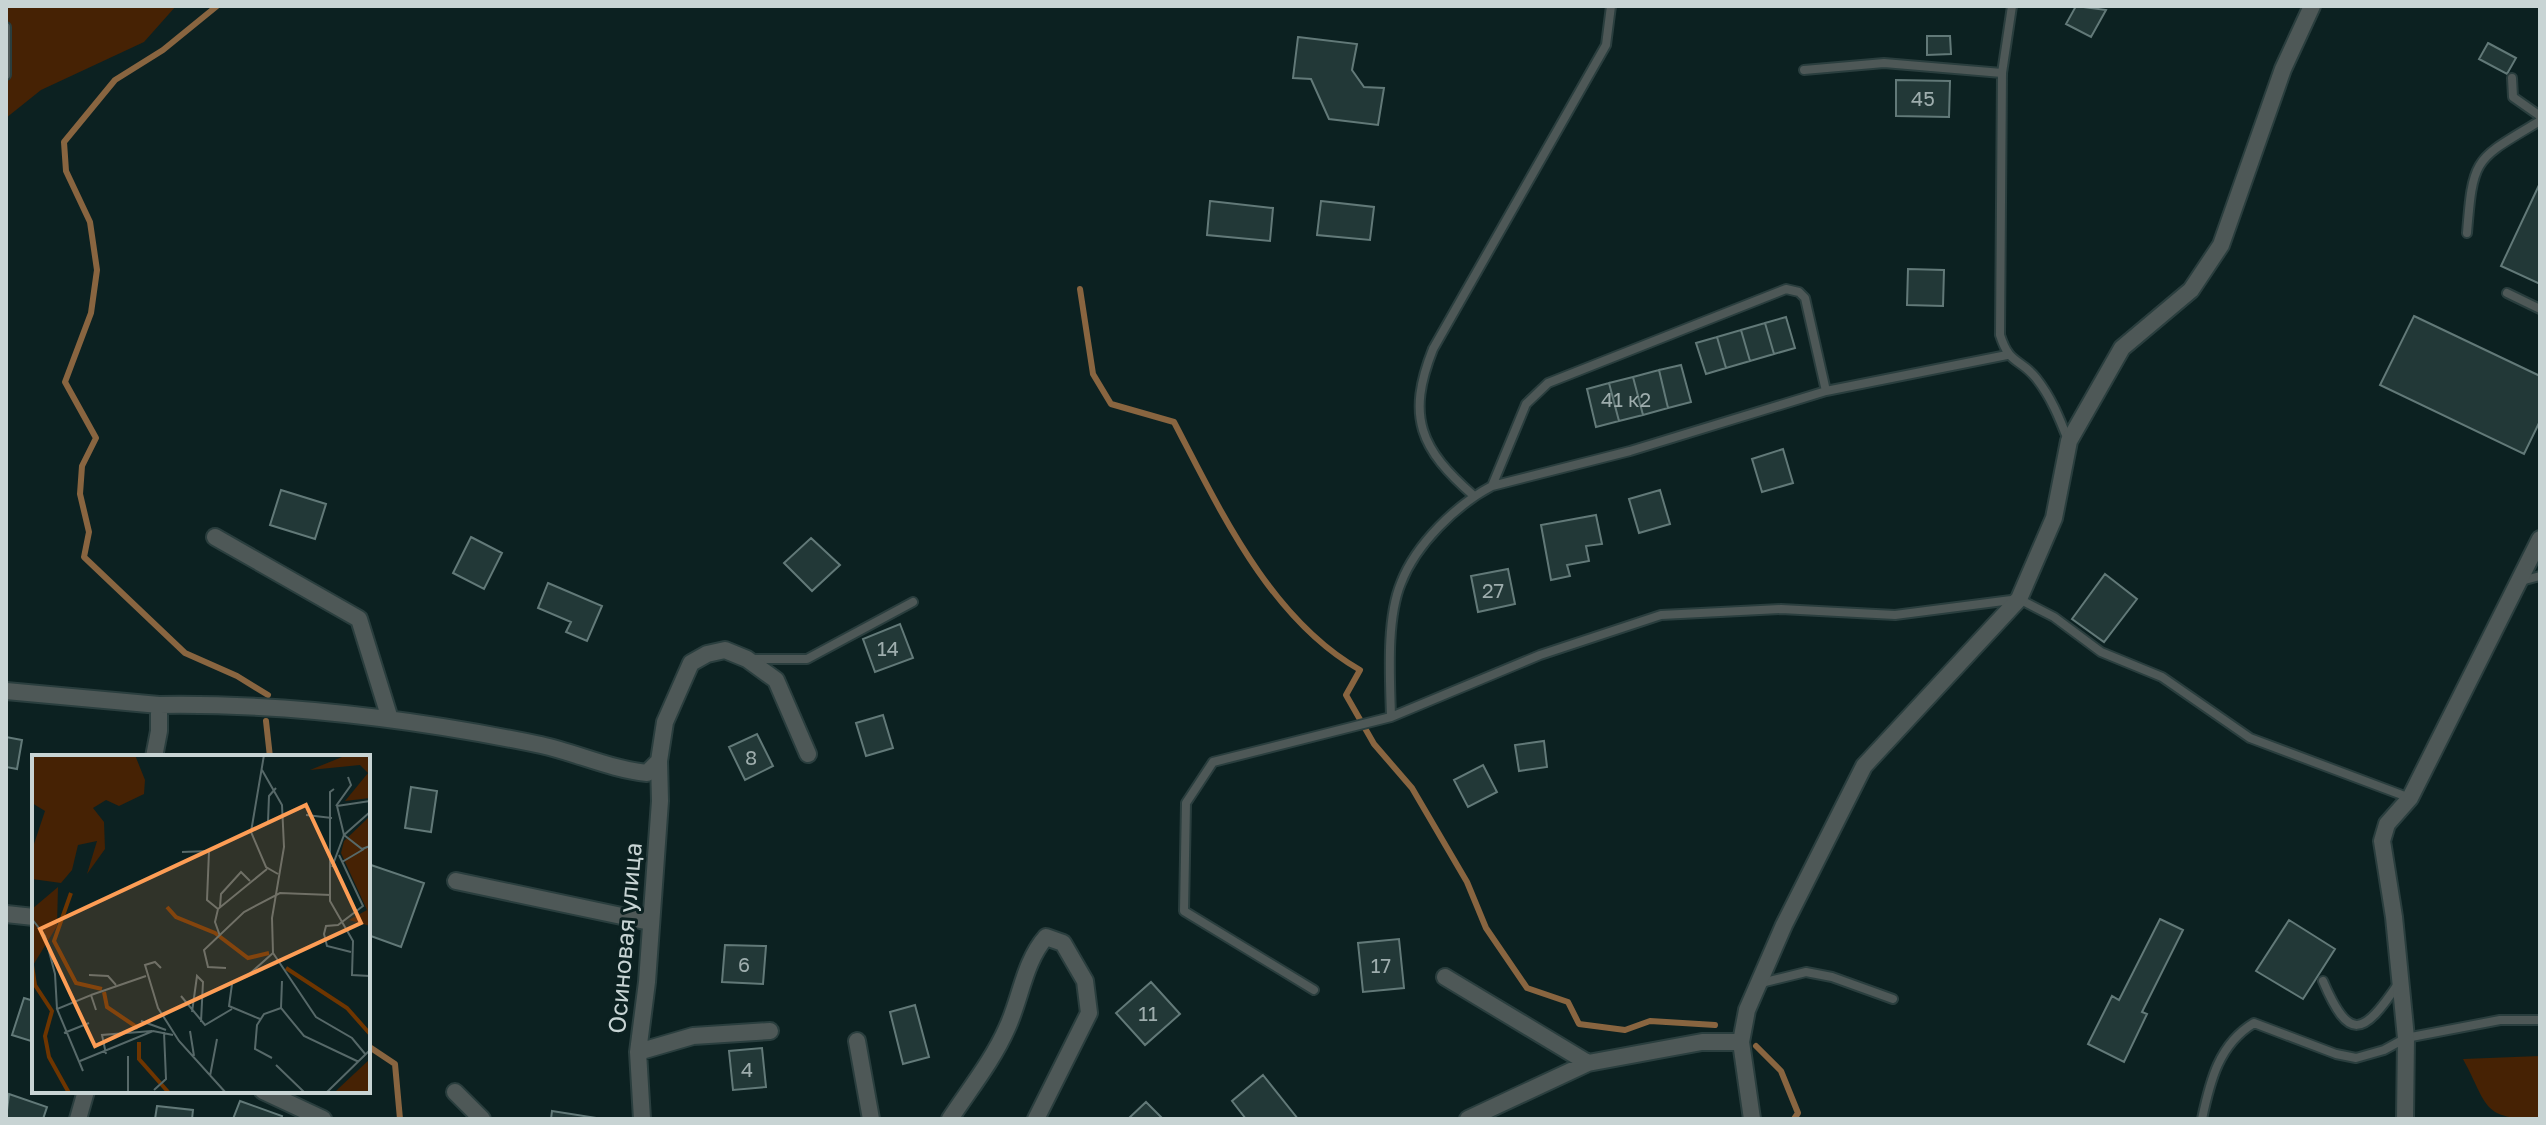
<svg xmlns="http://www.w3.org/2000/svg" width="2546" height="1125" font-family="'Golos Text',sans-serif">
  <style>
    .green { fill: #462204 }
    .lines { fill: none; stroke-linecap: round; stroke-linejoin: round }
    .stream { stroke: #896540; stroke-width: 6 }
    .building { fill: #223837; stroke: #627978; stroke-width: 2 }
    .lane-casing { stroke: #2a3e3e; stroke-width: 12 }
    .street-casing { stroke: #2a3e3e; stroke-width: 20 }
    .lane { stroke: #4e5857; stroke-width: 8 }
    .street { stroke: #4e5857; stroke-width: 16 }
    .labels { text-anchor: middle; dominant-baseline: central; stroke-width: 6; stroke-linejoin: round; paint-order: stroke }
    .number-label { font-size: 20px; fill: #9eadad }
    .street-label { font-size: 24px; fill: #c8d4d4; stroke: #0c2121 }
    .inset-river { fill: none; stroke: #6e3500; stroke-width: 4 }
    .inset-road { fill: none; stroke: #576969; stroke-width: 2 }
    .view { fill: #fd9d55; fill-opacity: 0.15; stroke: #fd9d55; stroke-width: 4 }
    .inset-edge { fill: none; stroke: #c8d4d4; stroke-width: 4 }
  </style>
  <rect width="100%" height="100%" fill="#0c2121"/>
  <path class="green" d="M6,6H176L144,42L41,90L6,118Z
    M2540,1056V1119C2481,1119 2489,1107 2463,1059Z"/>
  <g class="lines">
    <path class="stream" d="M217,6L163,50L115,80L64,142L66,171L90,222L97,270L91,313L65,382L96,438L82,466L80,494L89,532L84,557L185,653L237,676L268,695
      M1080,289L1093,374L1111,404L1174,422C1220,510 1270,619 1360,670L1346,695L1374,744L1412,788L1467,882L1486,928L1527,988L1568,1002L1579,1024L1625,1030L1650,1021L1715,1025
      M266,721L270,757
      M368,1046L395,1064L400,1119
      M1756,1046L1781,1071L1798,1113L1794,1119"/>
  </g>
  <path class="building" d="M2076,6L2106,10L2091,37L2066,24Z
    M1927,36H1950L1951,54L1927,55Z
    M1298,37L1357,44L1352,70L1364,87L1384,88L1378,125L1329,119L1311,79L1293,78Z
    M2488,43L2516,58L2507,74L2479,59Z
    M1896,80L1950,81L1949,117L1896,116Z
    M2540,183V284L2501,266Z
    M1210,201L1273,208L1270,241L1207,235Z
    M1321,201L1374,207L1370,240L1317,235Z
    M1908,269L1944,270L1943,306L1907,305Z
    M2414,316L2540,376V421L2524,454L2380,385Z
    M1786,317L1795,348L1774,354L1765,323Z
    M1765,323L1774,354L1750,361L1741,330Z
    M1741,330L1750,361L1726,368L1717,337Z
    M1717,337L1726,368L1706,374L1696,343Z
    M1681,365L1691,402L1668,408L1659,370Z
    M1659,370L1668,408L1643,415L1633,377Z
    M1633,377L1643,415L1619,421L1609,383Z
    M1609,383L1619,421L1596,427L1587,389Z
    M1783,449L1793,483L1762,492L1752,459Z
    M281,490L326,504L315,539L270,525Z
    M1660,490L1670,524L1639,533L1629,499Z
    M1596,515L1602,544L1586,546L1589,561L1567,565L1570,576L1551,580L1541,525Z
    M471,537L502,553L484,589L453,573Z
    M811,538L840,565L812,591L784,563Z
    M1508,569L1515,604L1478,612L1471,576Z
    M2105,574L2137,599L2104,642L2072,619Z
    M548,583L602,606L587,641L566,632L571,622L538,608Z
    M900,624L913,658L875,672L863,639Z
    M883,715L893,748L866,756L856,723Z
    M757,734L773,766L745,780L729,747Z
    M6,737L22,740L17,769L6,767Z
    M1544,741L1547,767L1519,771L1515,745Z
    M1483,765L1497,792L1468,807L1454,780Z
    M411,787L437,791L431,832L405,828Z
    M368,864L424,883L401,947L368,935Z
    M2160,919L2183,930L2142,1012L2147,1014L2124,1062L2088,1044L2112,996L2119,1000Z
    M2289,920L2335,949L2303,999L2256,971Z
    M1399,939L1404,988L1363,992L1358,943Z
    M725,945L766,946L763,984L722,982Z
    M1151,982L1180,1014L1145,1045L1116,1013Z
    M24,998L34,1001V1042L12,1035Z
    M915,1005L929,1057L903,1064L890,1012Z
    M762,1048L766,1087L733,1090L729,1051Z
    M1263,1075L1298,1119H1246L1232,1101Z
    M9,1094L47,1107L43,1119H6Z
    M240,1101L282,1116L281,1119H233Z
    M1146,1102L1163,1119H1128Z
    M157,1106L193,1110L192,1119H155Z
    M552,1111L597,1118V1119H551Z"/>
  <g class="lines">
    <g class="lane-casing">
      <path id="lane" d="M2012,6L2002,73L2000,335C2010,366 2019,357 2036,378C2051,397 2059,417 2068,440
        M6,27V75
        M1804,70L1884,63L2002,73
        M2512,78L2513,97L2540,116
        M2467,233C2473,156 2475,160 2540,121
        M2507,293L2540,309
        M1492,486L1526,404L1548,383L1786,289L1799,292L1805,298L1826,391
        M1474,496C1420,449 1406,417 1433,349L1606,45L1611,6
        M2521,581L2540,576
        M752,659H807L913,602
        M1391,717C1390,678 1386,619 1401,583C1416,544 1456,505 1492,486L1630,451L1826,391L2007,355
        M2323,981C2349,1042 2363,1036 2398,984
        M1761,983L1806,972L1832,977L1893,999
        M1314,990L1184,911L1186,803L1213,762L1391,717L1540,655L1661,615L1781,609L1895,615L2019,599L2054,617L2101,652L2162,677L2250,738L2410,798
        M2202,1119C2210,1081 2219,1044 2254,1023L2336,1054L2356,1058L2384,1050L2406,1038L2500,1020H2540"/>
    </g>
    <g class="street-casing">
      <path id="street" d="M215,537L359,619L390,719
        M6,691L159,705V731L154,757
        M159,705C287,703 415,719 541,745C577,753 610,769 647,773L659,761
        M456,881L650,922
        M6,914L34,917
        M1445,977L1588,1063
        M857,1041L871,1119
        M638,1052L693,1036L770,1031
        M263,1091L323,1119
        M455,1092L482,1119
        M78,1119L86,1091
        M642,1119L638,1052L647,982L660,801L659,761L665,722L691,663L707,654L725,650L747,659L776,680L808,754
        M950,1119C969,1090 993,1060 1007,1028C1021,998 1024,962 1046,937L1063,943L1085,981L1089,1013L1036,1119
        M1468,1119L1588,1063L1702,1042H1741
        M1752,1119L1741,1042L1747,1010L1784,925L1864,766L2019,599L2054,518L2069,441L2122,348L2191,290L2221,245L2283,69L2312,6
        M2405,1119L2406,1038L2394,917L2382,841L2387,824L2410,798L2540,539"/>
    </g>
    <use href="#lane" class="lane"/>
    <use href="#street" class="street"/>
  </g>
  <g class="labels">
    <g class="number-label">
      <text x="1923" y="98">45</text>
      <text x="1626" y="399">41 к2</text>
      <text x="1493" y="590">27</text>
      <text x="888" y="648">14</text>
      <text x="751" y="757">8</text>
      <text x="744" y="964">6</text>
      <text x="1381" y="965">17</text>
      <text x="1148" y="1013">11</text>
      <text x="747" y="1069">4</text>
    </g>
    <g class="street-label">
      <text transform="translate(624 938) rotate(-85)">Осиновая улица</text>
    </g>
  </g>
  <g transform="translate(32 755)">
    <rect width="338" height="338" fill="#0c2121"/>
    <path d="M0,0H103L113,25L112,39L87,51L74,45L61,53L72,67L73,94L55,119L65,86L46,90L40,115L29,128L0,124V95L13,56L0,48ZM315,0H338V43L313,46L336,18L328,10L278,15ZM336,63L338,66V171L317,165L335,155L309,98L312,86ZM26,132L25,171L0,212V154ZM338,304V338H302L307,333Z" fill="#462204"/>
    <path class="inset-river" d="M39,138L22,186L44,228L70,234M135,152L144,162L183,178L216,203L237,198M0,210L3,230L20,256L13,281L17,302L37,338M254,213L315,253L338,279M72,237L75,252L106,273M107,287V304L137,338"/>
    <path class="inset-road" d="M232,0L219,77L234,112L246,119M230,15L250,50L252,92L240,163L241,198L284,262L320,283L334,300M302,34L298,37V146L321,186L320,220L338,221M304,51L319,30L316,22M305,51L338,46M338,57L312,80L330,94L338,91M274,60L300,63M236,67L237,41L244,33M150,97L177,96L175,145L186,154M307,100L331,151L306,170L294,171L292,179L295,191L319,197M310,107L332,94M300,112L312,80L305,51M188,152L189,139L209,117L218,126M0,164L13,181L23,219L25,254M188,181L183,167L186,154L235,114M129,213L123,207L113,210L126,253L147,286L194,338M194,213L176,212L172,195L212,157L248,138L299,140M57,220L76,221L84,230M214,222L241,198M250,226L249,253L272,281L327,307M200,229L197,251L228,264M59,240L114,221M149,241L173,270L200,254M160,257L165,221L171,227L169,267M109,266L134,275M158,276L162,301M32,278L57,268M74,299L70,280L120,276M240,303L223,294L225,270L232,259L249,253M48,306L121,276L141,280M244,310L273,338M51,316L25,254L59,240L64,255M178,321L185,284M122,335L134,324L132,277M96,338V301M294,338L338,295"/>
    <path class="view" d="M274,50L329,168L63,291L8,174Z"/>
    <rect width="338" height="338" class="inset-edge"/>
  </g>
  <rect width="2546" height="1125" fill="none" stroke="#c8d4d4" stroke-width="16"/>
</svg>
